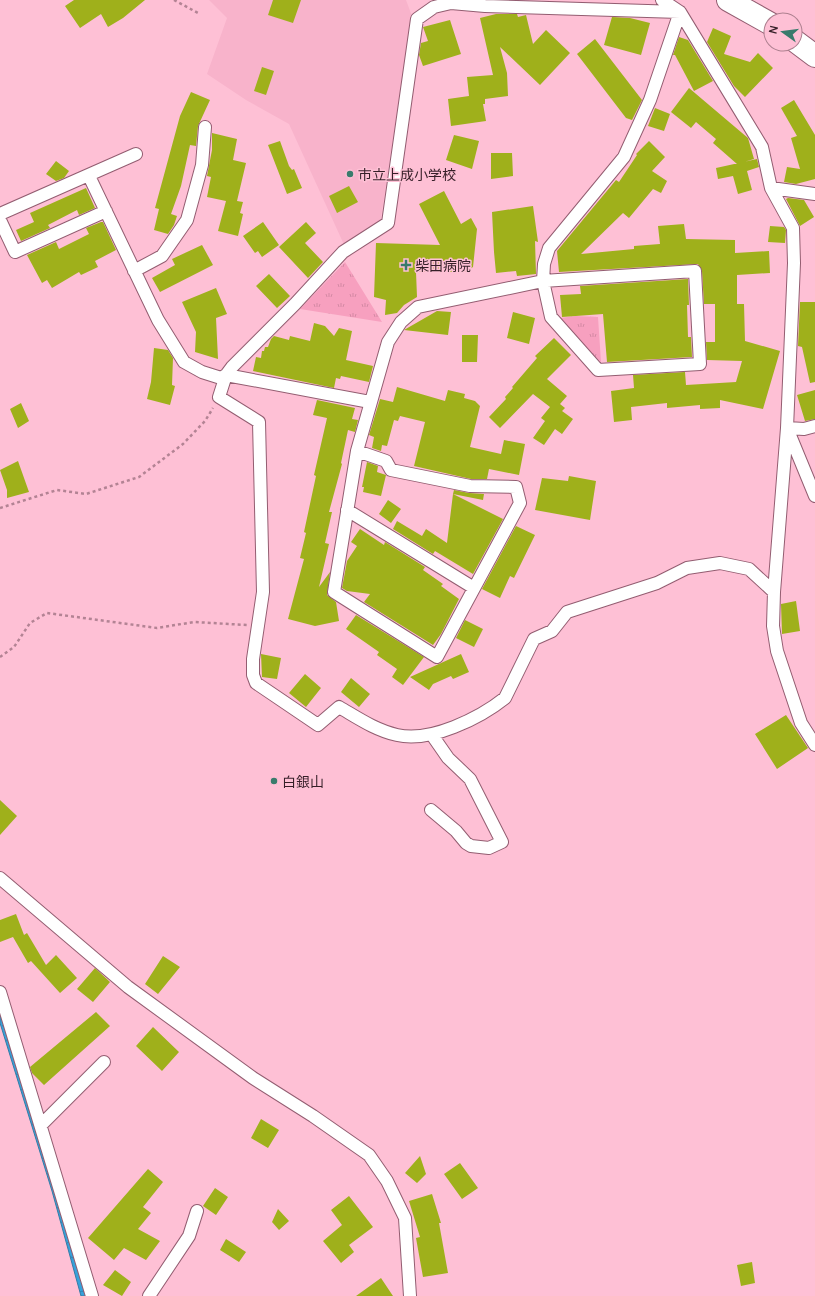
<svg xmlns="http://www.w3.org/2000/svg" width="815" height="1296" font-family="Manrope,'Noto Sans JP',sans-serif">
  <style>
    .built { fill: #f8b3cb }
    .park { fill: url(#park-tufts) }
    .water { fill: url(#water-ripples); stroke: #367ba5 }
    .building { fill: #9fb01b }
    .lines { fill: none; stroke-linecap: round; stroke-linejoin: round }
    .street-casing { stroke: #935d71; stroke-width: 14 }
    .highway-casing { stroke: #935d71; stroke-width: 24 }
    .path { stroke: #b38394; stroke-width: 2.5; stroke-dasharray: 3 3; stroke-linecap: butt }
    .street { stroke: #fff; stroke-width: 12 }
    .highway { stroke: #fff; stroke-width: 22 }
    .poi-dot { fill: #397b6c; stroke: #fec0d5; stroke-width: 1.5 }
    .labels { text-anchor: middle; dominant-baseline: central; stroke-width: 3; stroke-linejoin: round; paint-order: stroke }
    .poi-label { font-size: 14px; fill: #361f28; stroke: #fec0d5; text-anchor: start }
  </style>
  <defs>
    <pattern id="park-tufts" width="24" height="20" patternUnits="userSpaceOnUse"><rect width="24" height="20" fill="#f7a0bf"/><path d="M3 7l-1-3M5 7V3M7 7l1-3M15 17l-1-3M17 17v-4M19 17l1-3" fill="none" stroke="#d489a4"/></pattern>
    <pattern id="water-ripples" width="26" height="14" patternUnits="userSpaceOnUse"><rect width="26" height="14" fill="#36a2db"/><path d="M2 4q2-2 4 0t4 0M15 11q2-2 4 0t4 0" fill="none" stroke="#2e83b2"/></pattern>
  </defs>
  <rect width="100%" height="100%" fill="#fec0d5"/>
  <path class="built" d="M209,0H406L412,16L380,224L346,249L289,124L246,100L207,74L227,18Z"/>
  <path class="park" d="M345,262L382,322L300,309Z
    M576,316L598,317L601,362L578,342L560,318Z"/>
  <path class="water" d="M0,1006L86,1296H81L52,1191L0,1023Z"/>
  <path class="building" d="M74,0H145L123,18L108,27L101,14L80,28L65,6Z
    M273,0H301L293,23L268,15Z
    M496,14H517L518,17L526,15L533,44L546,30L570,53L540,85L500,47L507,73L508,96L485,99V104H483L486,121L451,126L448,99L469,96L467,77L493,75L480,18Z
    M612,17L630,18L650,23L641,55L604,45Z
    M450,20L461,54L423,66L419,55L421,43L428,41L423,27Z
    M713,28L731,36L724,54L750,62L758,53L773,68L745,97L734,86L707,42Z
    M679,37L688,40L713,81L694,91L675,55H673Z
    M595,39L642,100L632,120L626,118L577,54Z
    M262,67L274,71L266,95L254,91Z
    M689,88L748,138L754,159L737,164L713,143L716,139L696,122L691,128L671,112Z
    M191,92L210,100L198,126L196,146L190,145L181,186L171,214L177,216L174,225L168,234L154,230L159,209L155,208L180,116Z
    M794,100L815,135V179L796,184L784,182L787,167L800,169L791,138L797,136L781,108Z
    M655,108L670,114L664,131L648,126Z
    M212,133L237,139L233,160L246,163L237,201L243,202L240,213L243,214L238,236L218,231L226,201L207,197L211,177L207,176L212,150Z
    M454,135L479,141L472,169L446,160Z
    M280,141L289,166L292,170L294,169L302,188L287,194L268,145Z
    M649,141L665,157L652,171L667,181L661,193L653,189L629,218L623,213L581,254L634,249V246L660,244L658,226L684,224L686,239L735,240V253L769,251L770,273L737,275V304H744L745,341L780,351L763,409L720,400V408L700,409V405L667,408V403L631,407L632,420L614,422L611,391L634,388L633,375L685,372L686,385L736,382L742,361L707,360L706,342H715V304H704L702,271L698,264L559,272L557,251L616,180L619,182L637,155L636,154Z
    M491,153H512L513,176L491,179Z
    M757,159L759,167L747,171L752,190L738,194L733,176L718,179L716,168Z
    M56,161L69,171L64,178L56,181L46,174Z
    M349,186L358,202L337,213L329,196Z
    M86,188L95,208L79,215L77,210L48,225L50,228L21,241L16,230L34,222L30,213Z
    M444,191L461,224L471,218L477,229L473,267L465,272H416L417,297L404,305L397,313L385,315L386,300L374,297L376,243L440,245L419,204Z
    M788,198L804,200L814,217L800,226L786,199Z
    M533,206L538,242L535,241L536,274L517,276L516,271L496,273L494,252L492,212Z
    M101,222H103L116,250L95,261L98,267L81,275L79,272L52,288L47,280L42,283L27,255L56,242L59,249L89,234L86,228Z
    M263,222L279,245L262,257L258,251L255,253L243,236Z
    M306,222L316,233L305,243L323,262L308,278L279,247Z
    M770,226L784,227L786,230L785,243L768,242Z
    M202,245L213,265L160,292L152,278L175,265L172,259Z
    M269,274L290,296L277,308L256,286Z
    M688,279L689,305H687L688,337H691L692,357L607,362L603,314L562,317L560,295L581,294L580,286Z
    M216,288L227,314L216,318L218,359L195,352L196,332L182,302Z
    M800,302H815V382L810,383L802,347L798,346Z
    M437,311L451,312L448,335L404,330Z
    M513,312L535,318L529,344L507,338Z
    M314,323L325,326L334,336L339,328L352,331L346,360L373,366L369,382L341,376L340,379L336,378L334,388L253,371L256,357L261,358L262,351H264L265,347H268L271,339L274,336L289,340L290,336L310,341Z
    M462,335H478L477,362H462Z
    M554,338L571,355L547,379L567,396L560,404L565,408L562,411L573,419L562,434L555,429L544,445L533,438L545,421L541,418L550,407L533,394L500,428L489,417L506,399L505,397L513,388L512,387L537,358L535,356Z
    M154,348L168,350L173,358L172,385L175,386L170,405L147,399L151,382Z
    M397,387L445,401L448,390L465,394L464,398L475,401L480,406L470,447L501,454L504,440L525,444L519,475L489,469L487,479H471L414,466L425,422L400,416L398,421L394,420L387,446L382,445L381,451L372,448L374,437L369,435L380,399L393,402Z
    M815,390V419L805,421L797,395Z
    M317,400L355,408L352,419L358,420L355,432L348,430L341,463L342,464L329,512H332L325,543L329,544L319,587L330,572L327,595L336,602L339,621L315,626L288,619L304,559L300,558L306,533L304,532L316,476L314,475L327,418L313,415Z
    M21,403L29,421L18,428L10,409Z
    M18,461L29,492L7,498V490L0,470Z
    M367,462L378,466L377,472L386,475L381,496L363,492L364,487H362Z
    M569,476L596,481L590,520L535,510L542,478L568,481Z
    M454,490L469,493L484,494L483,500L453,494Z
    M453,494L503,519L473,574L435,551L433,554L393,529L397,521L422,536L426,529L447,543Z
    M388,500L401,509L391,523L379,514Z
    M516,526L535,535L514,578L510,576L500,598L482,589Z
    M360,529L384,545L385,542L425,567L423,570L443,584L441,586L459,599L441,634L433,645L364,602L370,594L347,591L342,588L347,561L357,546L351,542Z
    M796,601L800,631L782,634L781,604Z
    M356,615L424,657L403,685L392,677L397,669L377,655L379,652L346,629Z
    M465,620L483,629L474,647L456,638Z
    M261,654L281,658L277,679L262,677Z
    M461,654L469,672L453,679L451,676L433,684L429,690L410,677Z
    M305,674L321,688L306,707L289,693Z
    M351,678L370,694L359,707L341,692Z
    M786,715L808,748L777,769L755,734Z
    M0,800L17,816L0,835Z
    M16,914L24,935L27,933L46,965L56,955L77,978L60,993L31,961L28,963L13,937L0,942V920Z
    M163,956L180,967L158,994L145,984Z
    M95,968L110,982L93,1002L77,989Z
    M96,1012L110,1026L44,1085L32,1073L30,1067Z
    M153,1027L179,1052L162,1071L136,1046Z
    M261,1119L279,1130L268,1148L251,1138Z
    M420,1156L426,1174L417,1183L405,1173Z
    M460,1163L478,1188L462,1199L444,1174Z
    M148,1169L163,1182L143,1207L151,1213L138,1229L160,1241L146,1260L124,1248L114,1260L88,1238Z
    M215,1188L228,1197L216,1215L203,1206Z
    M432,1194L441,1223H439L448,1273L423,1277L416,1238L420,1237L409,1201Z
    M349,1196L373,1227L349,1245L354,1252L341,1263L323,1241L342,1225L331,1210Z
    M278,1209L289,1221L279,1230L272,1222Z
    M226,1239L246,1252L239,1262L220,1250Z
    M752,1262L755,1283L741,1286L737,1265Z
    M115,1270L131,1282L122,1296L103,1285Z
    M381,1278L393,1296H356Z"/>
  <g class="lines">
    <g class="street-casing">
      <path id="street" d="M662,0L680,12L762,147L771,188L793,228L794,263L787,428L774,592L773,626L777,651L801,723L815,745
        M680,12L485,6L451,3L434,7L417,19L388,223L343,252L295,304L232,367L226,375L219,397L259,422L263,592L253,659V675L256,683L318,725L339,707C358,718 375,730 397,735C430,743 480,718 505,698L534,639L552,631L567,612L657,583L687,568L720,563L749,569L774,592
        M89,176L158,320L184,362L202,372L221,378L226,375L370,402
        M771,188L815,194
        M0,214L136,154
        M0,220L15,252L106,211
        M134,271L162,256L187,220L202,165L205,127
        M695,271L700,364L598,370L551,317L543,281Z
        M815,426L804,429L787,428L815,496
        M357,451L386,461L391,470L470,486L516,487L520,503L437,657L334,592L357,451L388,342L401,322L418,307L543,281L544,264L549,248L624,157L650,100L680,12
        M347,510L474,588
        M431,810L456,831L466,843L471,846L489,848L502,842L470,779L448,758L432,735
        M0,878L128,987L253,1078L313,1116L369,1155L387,1181L405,1218L410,1296
        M0,992L92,1296
        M41,1125L104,1062
        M149,1296L189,1236L197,1211"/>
    </g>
    <g class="highway-casing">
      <path id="highway" d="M728,0L771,24
        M795,41L815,56"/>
    </g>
    <path class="path" d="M174,0L198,13
      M0,508L57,490L86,494L139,477L183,444L205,421L213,408
      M0,657L14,647L30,623L47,613L157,628L194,622L247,625"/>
    <use href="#street" class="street"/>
    <use href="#highway" class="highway"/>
  </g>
  <g class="poi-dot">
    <circle cx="350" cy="174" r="4"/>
    <path d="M404 259h4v4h4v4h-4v4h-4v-4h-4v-4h4z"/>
    <circle cx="274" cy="781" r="4"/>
  </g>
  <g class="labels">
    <g class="poi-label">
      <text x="358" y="174">市立上成小学校</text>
      <text x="415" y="265">柴田病院</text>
      <text x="282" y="781">白銀山</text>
    </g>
  </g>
  <g transform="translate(783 32) rotate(284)"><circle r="19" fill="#fec0d5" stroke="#ae8090"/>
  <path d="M0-3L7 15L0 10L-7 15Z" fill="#397b6c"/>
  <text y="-6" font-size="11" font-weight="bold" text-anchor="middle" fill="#361f28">N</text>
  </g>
</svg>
